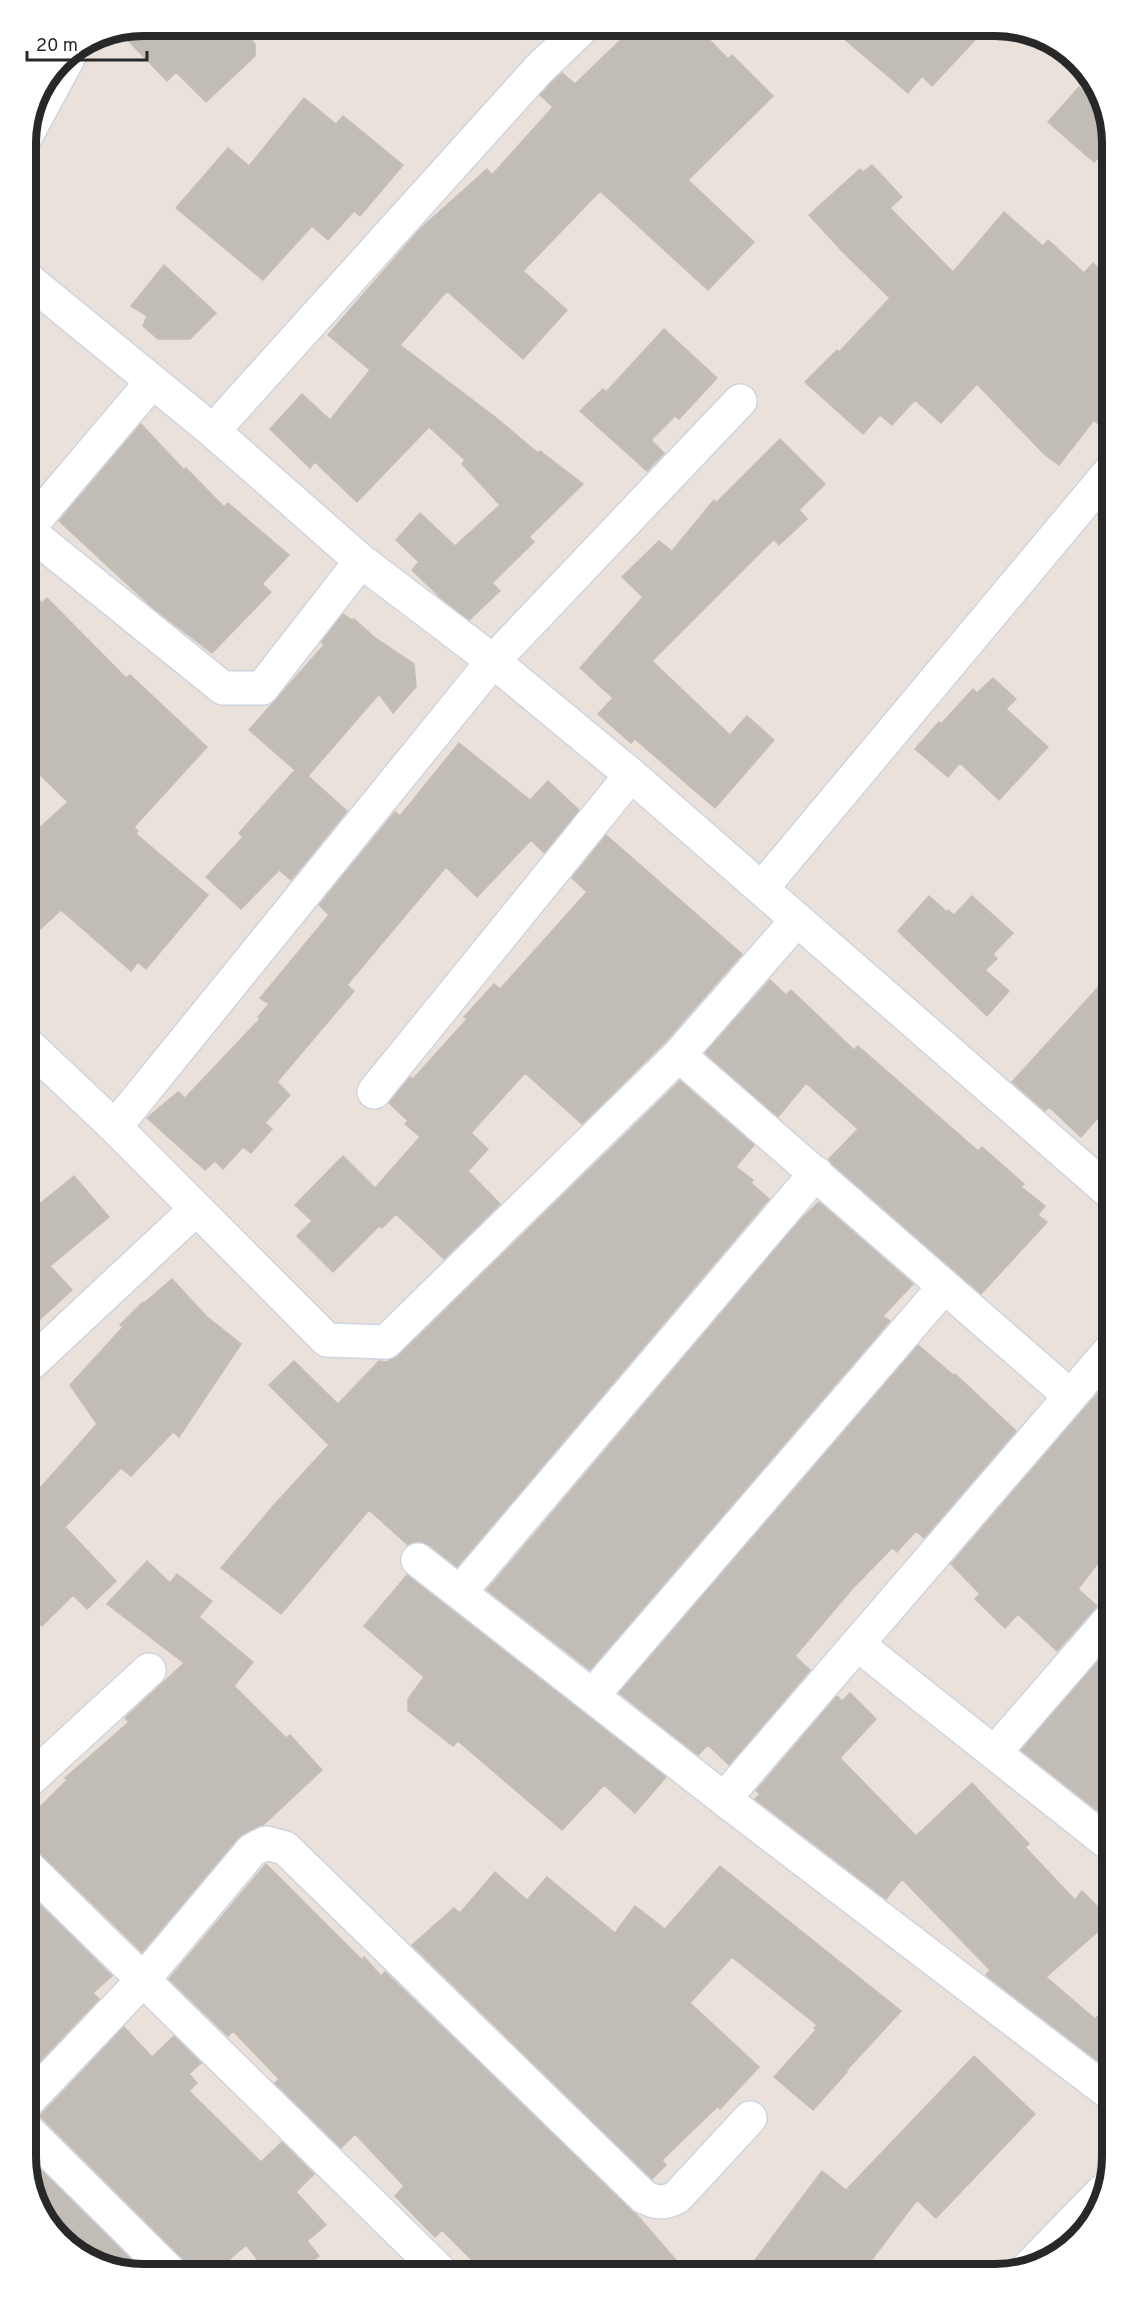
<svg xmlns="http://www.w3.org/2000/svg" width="1138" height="2300" font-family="Overpass,sans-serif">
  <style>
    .building { fill: #c2bcb7; stroke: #c5beb4; stroke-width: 1.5 }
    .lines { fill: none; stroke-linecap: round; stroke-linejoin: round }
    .minor-casing { stroke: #cfd4e1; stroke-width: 36 }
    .minor { stroke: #fff; stroke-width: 33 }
    .rim { fill: none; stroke: #282828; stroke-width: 8 }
  </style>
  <rect width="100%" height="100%" fill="#eae2da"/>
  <path class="building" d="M143,26H238L255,44V56L206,102L176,72L167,81L118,30Z
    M635,26H696L728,59L732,55L773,96L688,180L754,242L708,290L600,191L523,271L567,310L523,359L447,291L400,345L495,417L538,453L540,451L583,484L529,537L534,542L492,583L500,591L469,620L441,598L412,570L419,562L396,540L420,513L455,546L500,505L462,464L465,460L429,427L357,502L315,462L310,468L270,429L302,394L330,420L370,370L328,335L421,228L487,169L492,175L553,107L540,95L551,83L562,73L575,84Z
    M829,26H988L932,86L922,76L908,93Z
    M1079,87L1087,95L1095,87L1104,98L1113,143L1094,162L1048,122Z
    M304,98L336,124L343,116L403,165L360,216L354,211L328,240L312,226L263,280L176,208L228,148L249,166Z
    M872,165L902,197L890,208L953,272L1004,212L1043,246L1048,240L1084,273L1093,263L1113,282V437L1094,420L1059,465L1044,454L977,384L941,423L915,400L892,425L880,415L863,434L805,382L837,350L839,352L890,298L842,251L809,215L860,169L863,172Z
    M164,265L216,313L190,339H158L143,326L147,316L131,306Z
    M664,329L717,378L679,419L675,416L651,440L664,453L647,471L580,411L603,389L606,392Z
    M141,424L184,470L186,468L224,507L228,503L289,555L262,584L271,592L212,653L153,608L59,521Z
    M780,439L825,484L799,510L807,519L779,545L774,539L652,661L730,735L747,716L774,740L715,808L635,739L631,743L598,714L613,698L580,668L643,597L622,577L659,541L672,551L714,500L716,503Z
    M26,587L42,603L47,598L126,678L130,675L207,747L134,827L138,831L136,834L208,895L146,969L138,962L131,971L61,910L26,942V840L68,802L26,761Z
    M343,614L352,620L354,619L374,637L414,664L416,687L393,713L379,694L308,776L347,811L291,880L279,870L241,909L206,877L243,837L239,833L295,770L249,730L324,645L321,642Z
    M993,678L1016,699L1006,709L1048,747L999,800L960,763L948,777L915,749L939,722L941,724L973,689L977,693Z
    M459,743L530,800L548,781L579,810L544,853L531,840L477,897L446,867L347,985L354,991L277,1082L290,1095L265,1123L272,1129L251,1153L243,1147L223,1169L215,1161L205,1170L147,1118L178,1092L185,1098L260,1019L258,1017L269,1004L260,998L329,915L319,905L395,812L400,816Z
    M606,835L742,954L665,1042L582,1124L525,1073L471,1133L488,1149L468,1171L500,1204L444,1259L396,1214L382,1228L379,1226L333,1272L297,1236L312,1221L295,1205L343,1156L375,1188L420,1137L405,1124L408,1121L389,1103L410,1077L413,1079L467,1019L464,1017L494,984L500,989L587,892L572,878Z
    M929,896L947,912L948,910L954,915L972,896L1013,933L993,954L997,959L985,970L1009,991L987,1016L898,931Z
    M1113,971L1112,1102L1081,1137L1049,1107L1045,1111L1012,1082Z
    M770,980L786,995L791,990L854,1050L858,1046L978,1151L982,1147L1024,1184L1021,1187L1045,1206L1038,1215L1047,1222L981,1294L831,1163L829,1159L858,1129L806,1083L778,1117L705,1053Z
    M680,1081L754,1145L736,1167L753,1180L751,1183L769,1199L457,1567L429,1545L420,1541L408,1545L369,1510L281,1614L221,1568L274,1505L329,1445L269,1385L294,1361L338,1404L379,1361L387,1362L399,1355Z
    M74,1176L109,1217L50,1266L72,1290L26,1332V1215Z
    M819,1202L913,1284L883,1316L890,1321L590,1670L487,1590L800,1220Z
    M172,1279L206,1316L241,1344L179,1437L173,1432L131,1476L121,1468L65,1527L116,1581L87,1609L73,1595L42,1626L26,1609V1504L97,1424L70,1385L123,1327L120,1325L143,1302L144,1303Z
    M918,1345L953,1375L955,1374L1016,1431L924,1538L916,1531L897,1552L892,1548L853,1588L795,1656L810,1670L729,1765L708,1745L698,1755L619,1693Z
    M1112,1376V1545L1078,1589L1097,1606L1057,1651L1018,1614L1005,1628L975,1599L980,1594L951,1564Z
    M147,1561L170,1583L177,1574L212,1601L199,1617L253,1662L234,1686L286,1738L290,1735L322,1770L263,1825L258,1826L238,1838L142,1952L39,1852L31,1847H26V1821L67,1780L65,1778L129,1722L125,1718L184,1663L107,1604Z
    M407,1575L666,1777L635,1813L604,1785L562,1830L458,1741L453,1746L408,1711V1699L424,1677L364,1626Z
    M1112,1645V1822L1021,1750Z
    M850,1693L876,1719L840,1758L916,1836L972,1783L1029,1844L1025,1847L1075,1900L1082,1891L1111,1920L1046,1977L1095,2019L1112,2002V2072L986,1975L990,1970L902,1879L886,1899L755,1799L760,1794L756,1791L837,1696L842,1701Z
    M266,1864L362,1960L364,1957L381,1976L385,1972L636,2214L688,2274H486L442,2230L435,2237L395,2196L404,2186L355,2134L341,2148L275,2083L279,2079L233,2031L228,2036L169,1979Z
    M720,1866L901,2011L846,2071L847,2072L813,2110L774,2077L816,2030L814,2028L817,2025L732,1957L690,2003L759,2067L720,2109L718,2106L662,2160L666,2165L652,2179L412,1945L454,1908L460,1913L495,1872L527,1900L547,1877L615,1933L635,1906L665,1929Z
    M26,1891L112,1976L93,1993L99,1999L26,2076Z
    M124,2027L152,2057L174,2036L201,2063L189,2074L197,2083L189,2091L261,2162L282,2142L314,2174L296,2192L326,2225L307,2241L319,2256L297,2274H269L246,2245L213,2274H190V2269L185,2261L40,2116Z
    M974,2056L1035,2114L936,2218L917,2200L861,2274H775L755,2260L822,2171L846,2190Z
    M26,2155L146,2274H135L72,2251L34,2202Z"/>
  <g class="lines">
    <g class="minor-casing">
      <path id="minor" d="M26,136L72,51
        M26,278L213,431L361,561L493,661L631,775L1112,1194
        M213,431L538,70L584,26
        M27,530L223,688H262L361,561
        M26,531L151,383
        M762,888L1112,469
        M26,1043L115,1127L327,1340L386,1342L679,1055L797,920
        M679,1055L1070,1396
        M374,1092L631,775
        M115,1127L493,661L740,401
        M26,1368L196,1209
        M418,1560L724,1799L1112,2095
        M460,1592L816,1173
        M857,1644L1112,1846
        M592,1696L944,1287
        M995,1752L1112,1617
        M26,1783L149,1670
        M724,1799L1112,1348
        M26,1865L443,2274
        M26,2103L143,1980L252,1850L266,1843L285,1848L644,2197C657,2203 664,2204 677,2197L750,2118
        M26,2129L172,2274
        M1028,2268L1102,2192"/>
    </g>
    <use href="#minor" class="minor"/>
  </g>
  <path d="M0 0H1138V2300H0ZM143 36H995A107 107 0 0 1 1102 143V2157A107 107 0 0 1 995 2264H143A107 107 0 0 1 36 2157V143A107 107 0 0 1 143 36Z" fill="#fff" fill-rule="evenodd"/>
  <path class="rim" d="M143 36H995A107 107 0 0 1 1102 143V2157A107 107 0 0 1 995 2264H143A107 107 0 0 1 36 2157V143A107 107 0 0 1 143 36Z"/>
  <path d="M27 51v9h120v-9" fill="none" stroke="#282828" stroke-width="3"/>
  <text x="36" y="51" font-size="18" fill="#282828" stroke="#ffffff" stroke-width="4.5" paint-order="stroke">20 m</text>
</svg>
